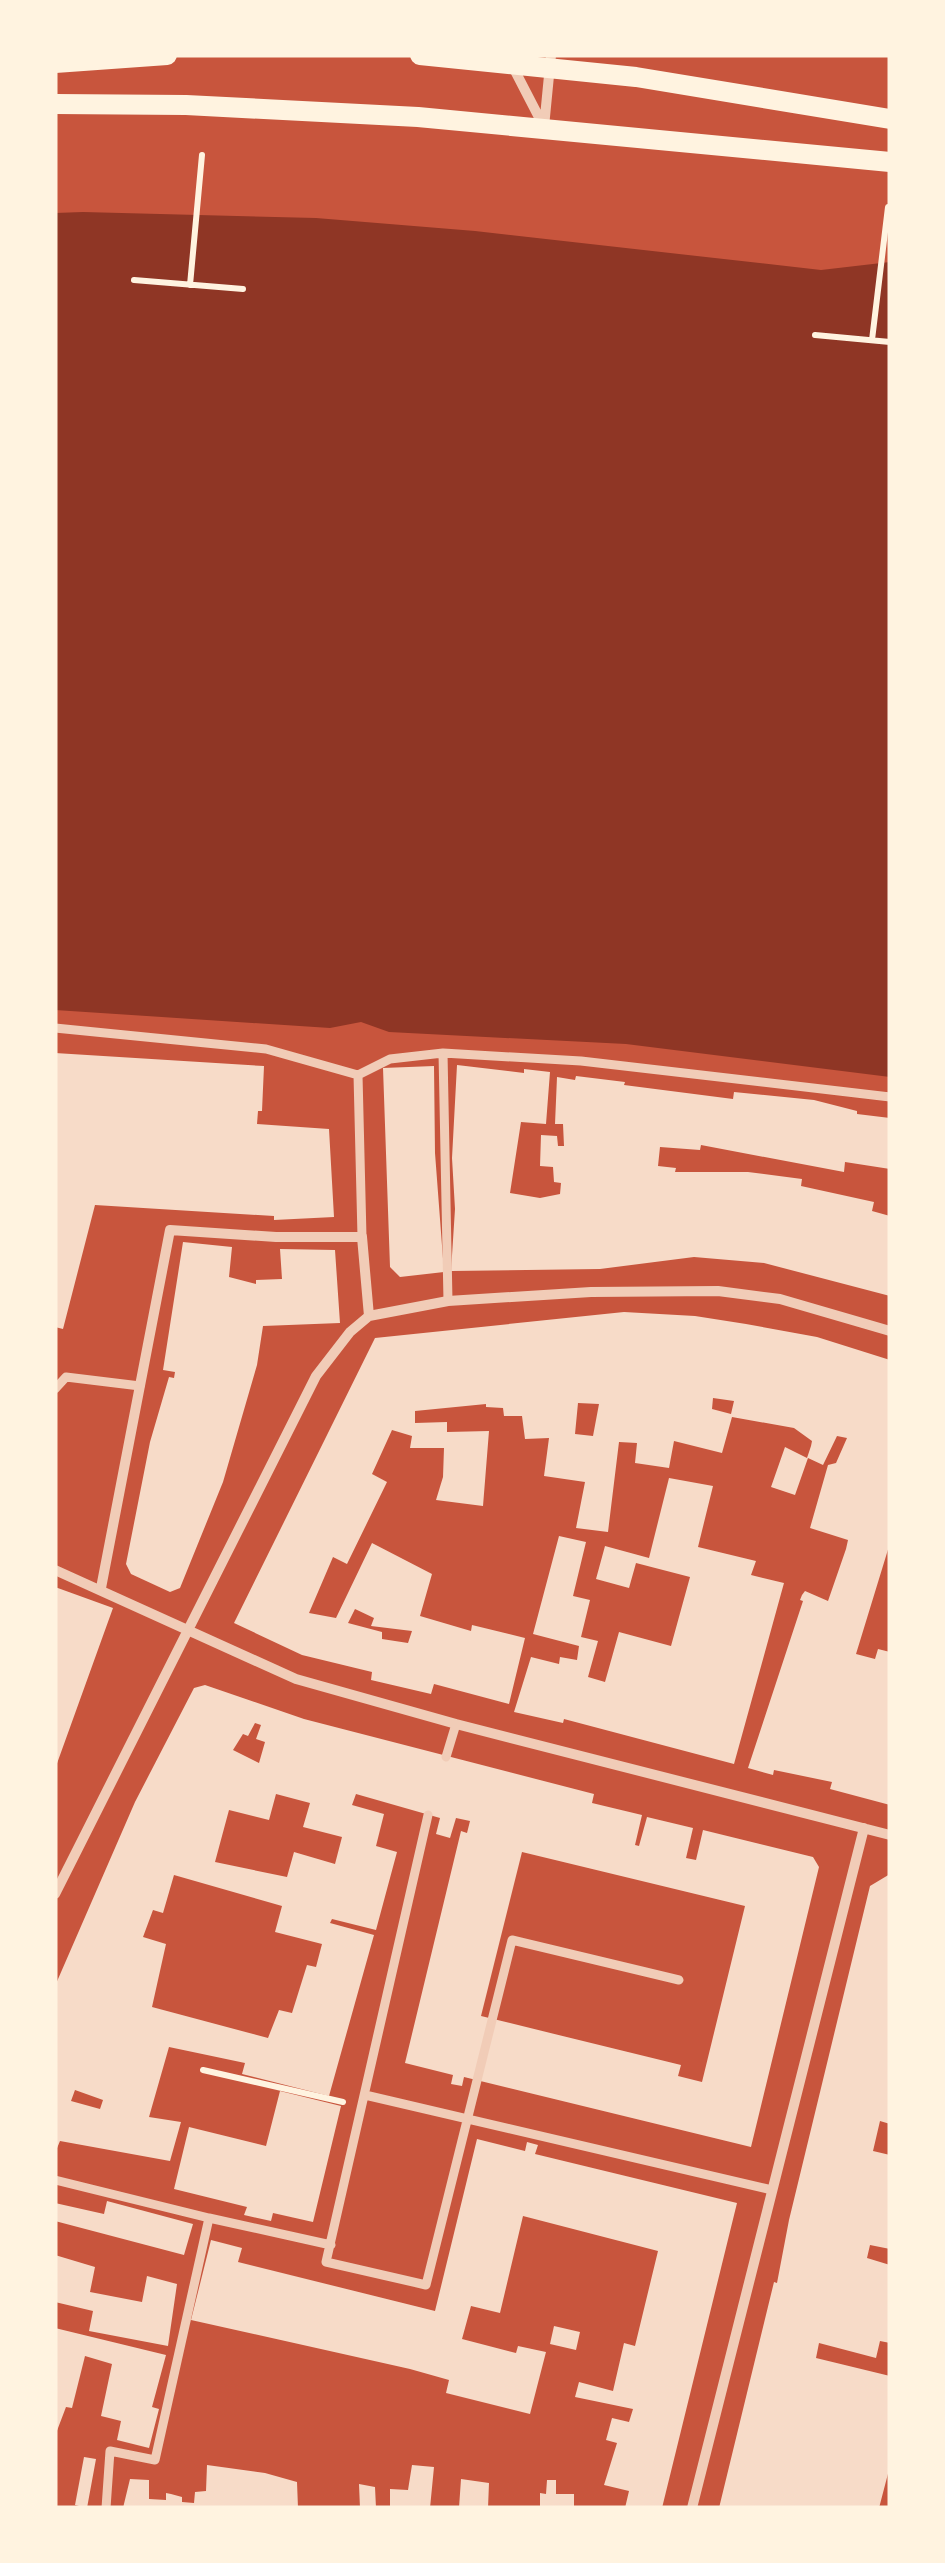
<svg xmlns="http://www.w3.org/2000/svg" width="945" height="2563" font-family="'Open Sans',sans-serif">
  <style>
    .water { fill: #8f3625 }
    .building { fill: #f7dbc8; fill-rule: evenodd }
    .lines { fill: none; stroke-linecap: round; stroke-linejoin: round }
    .path { stroke: #fff3e0; stroke-width: 6 }
    .pedestrian { stroke: #f1ccb7; stroke-width: 9 }
    .minor { stroke: #f1ccb7; stroke-width: 10 }
    .secondary { stroke: #fff3e0; stroke-width: 20 }
  </style>
  <rect width="100%" height="100%" fill="#c8553d"/>
  <path class="water" d="M83,212L316,218L475,231L821,270L890,262V1077L626,1044L389,1032L361,1022L330,1028L55,1010V213Z"/>
  <path class="building" d="M55,1053L264,1066L262,1111H258L257,1124L329,1129L334,1217L274,1220V1216L95,1205L63,1329L55,1327Z
    M457,1065L524,1073V1069L550,1072L546,1124L521,1122L510,1193L540,1198L560,1194L561,1183L554,1182L553,1167L540,1166L541,1135L557,1136L558,1146H564L563,1124H555L557,1077L575,1080L576,1076L625,1082L624,1085L733,1099L734,1092L814,1100L857,1111V1114L890,1118V1169L845,1162L844,1172L701,1145L700,1150L660,1147L658,1166L676,1168L675,1172H748L802,1179L801,1186L874,1202L872,1211L890,1216V1296L764,1263L694,1257L600,1269L451,1271L455,1209L452,1158Z
    M434,1066L435,1153L444,1272L400,1277L390,1267L383,1068Z
    M183,1242L232,1247L229,1277L256,1284V1280L282,1279L280,1249L335,1250L340,1323L263,1326L257,1365L223,1482L180,1588L170,1592L131,1574L126,1564L150,1442L169,1377L174,1378L175,1372L163,1370Z
    M624,1312L695,1316L746,1324L817,1337L890,1360V1543L856,1654L875,1659L878,1649L890,1652V1805L830,1789L832,1782L774,1770L773,1775L748,1768L803,1601L800,1600L802,1595L805,1591L828,1601L846,1549L848,1540L810,1528L828,1465L836,1463L847,1438L837,1436L823,1465L808,1458L795,1495L771,1487L785,1447L807,1458L811,1446L812,1441L794,1428L732,1417L722,1453L674,1441L669,1468L635,1463L637,1443L619,1442L608,1532L576,1528L585,1482L544,1476L549,1438L525,1439L522,1416H504L503,1408L486,1407V1404L415,1411V1423L447,1422V1432L489,1431L483,1506L436,1500L443,1477L444,1448H410L412,1436L392,1430L372,1474L387,1482L347,1564L333,1557L309,1613L336,1618L372,1543L432,1574L420,1616L471,1631L472,1625L525,1638L509,1704L434,1684L431,1694L371,1680L372,1672L302,1655L234,1623L375,1338ZM713,1398L734,1401L731,1414L712,1409ZM578,1403L599,1404L593,1436L575,1434ZM355,1609L374,1618L371,1626L412,1631L408,1643L382,1639V1632L348,1623Z
    M669,1478L713,1486L698,1547L756,1561L751,1575L784,1583L734,1764L564,1719L563,1723L514,1712L531,1657L559,1664L560,1657L577,1660L579,1646L533,1634L559,1536L586,1542L573,1596L590,1600L581,1637L598,1641L588,1677L605,1682L619,1632L671,1646L690,1577L636,1563L629,1588L596,1579L605,1546L649,1558Z
    M55,1587L113,1608L55,1769Z
    M205,1685L304,1719L594,1794L592,1803L642,1815L635,1845L639,1846L647,1817L693,1828L686,1858L696,1860L703,1830L813,1857L819,1867L751,2147L464,2077L462,2086L451,2084L453,2075L405,2063L461,1831L467,1833L470,1821L456,1818L450,1838L436,1834L440,1818L356,1794L352,1805L384,1814L376,1846L397,1852L376,1930L332,1919L330,1923L374,1935L329,2096L242,2074L245,2063L169,2047L149,2117L181,2122L170,2161L60,2141L55,2153V1986L135,1802L194,1688ZM255,1723L261,1725L256,1739L265,1742L259,1763L233,1750L243,1734L248,1736ZM276,1794L310,1803L303,1827L342,1837L335,1864L294,1852L287,1877L215,1862L229,1810L269,1820ZM522,1852L745,1906L702,2082L678,2076L681,2065L481,2016ZM174,1875L282,1906L275,1932L322,1944L316,1967L307,1965L292,2013L279,2010L268,2038L152,2007L166,1944L143,1937L153,1910L163,1913ZM75,2090L103,2100L100,2109L71,2101Z
    M890,1874V2124L880,2121L873,2151L890,2155V2249L870,2245L867,2258L890,2265V2343L880,2341L876,2358L819,2343L816,2358L890,2376V2466L879,2508H719L774,2282L777,2283L789,2220L870,1886Z
    M280,2091L341,2106L313,2222L273,2213L271,2221L244,2215L247,2207L174,2189L189,2127L266,2146Z
    M477,2139L525,2151L527,2142L538,2145L535,2154L737,2203L662,2508H625L629,2491L604,2485L617,2443L606,2440L612,2418L629,2422L633,2409L575,2397L579,2382L613,2391L624,2343L635,2346L658,2251L523,2216L500,2313L471,2306L462,2339L516,2353L518,2346L546,2352L530,2414L446,2393L449,2380L410,2369L191,2320L211,2240L242,2248L238,2262L435,2311Z
    M107,2201L193,2224L184,2255L55,2221V2203L104,2214Z
    M55,2255L95,2267L90,2292L142,2302L147,2276L177,2284L168,2346L89,2331L93,2311L55,2302Z
    M554,2326L580,2332L576,2350L550,2344Z
    M55,2328L166,2355L152,2407L159,2409L149,2448L117,2440L121,2421L101,2416L112,2364L85,2356L72,2408L66,2407L55,2436Z
    M84,2457L96,2459L87,2508L75,2505Z
    M207,2465L265,2473L297,2482L298,2508H123L130,2479L149,2480V2499L166,2500V2493L171,2494L182,2497V2502L194,2503L195,2492L206,2491Z
    M412,2465L434,2467L430,2508H390V2489L408,2490Z
    M461,2479L489,2483L488,2508H459Z
    M547,2480H556V2494H574V2508H540V2493L546,2494Z
    M359,2484L375,2487L376,2508H360Z"/>
  <g class="lines">
    <path class="path" d="M134,280L243,289
      M190,285L202,155
      M815,335L890,342
      M872,340L888,207
      M203,2070L343,2102"/>
    <path class="pedestrian" d="M55,1028L266,1049L358,1075L390,1059L443,1053L581,1061L890,1097
      M443,1053L448,1301
      M358,1075L362,1237
      M55,1389L66,1377L140,1386
      M446,1757L456,1724
      M428,1815L326,2262L426,2285L512,1940L679,1980
      M365,2095L772,2190
      M55,2180L209,2218
      M106,2508L110,2451L155,2460L209,2218L331,2245"/>
    <path class="minor" d="M513,67L544,127
      M544,127L551,55
      M55,1570L296,1679L456,1724L890,1835
      M101,1588L170,1230L276,1237H362L369,1316
      M55,1894L316,1376L350,1332L369,1316L448,1301L591,1292L718,1291L780,1299L890,1331
      M692,2508L864,1828"/>
    <path class="secondary" d="M420,55L636,77L890,119
      M55,63L167,55
      M55,104L186,105L418,117L890,162"/>
  </g>
  <rect width="945" height="2563" fill="none" stroke="#fff3e0" stroke-width="115"/>
</svg>
